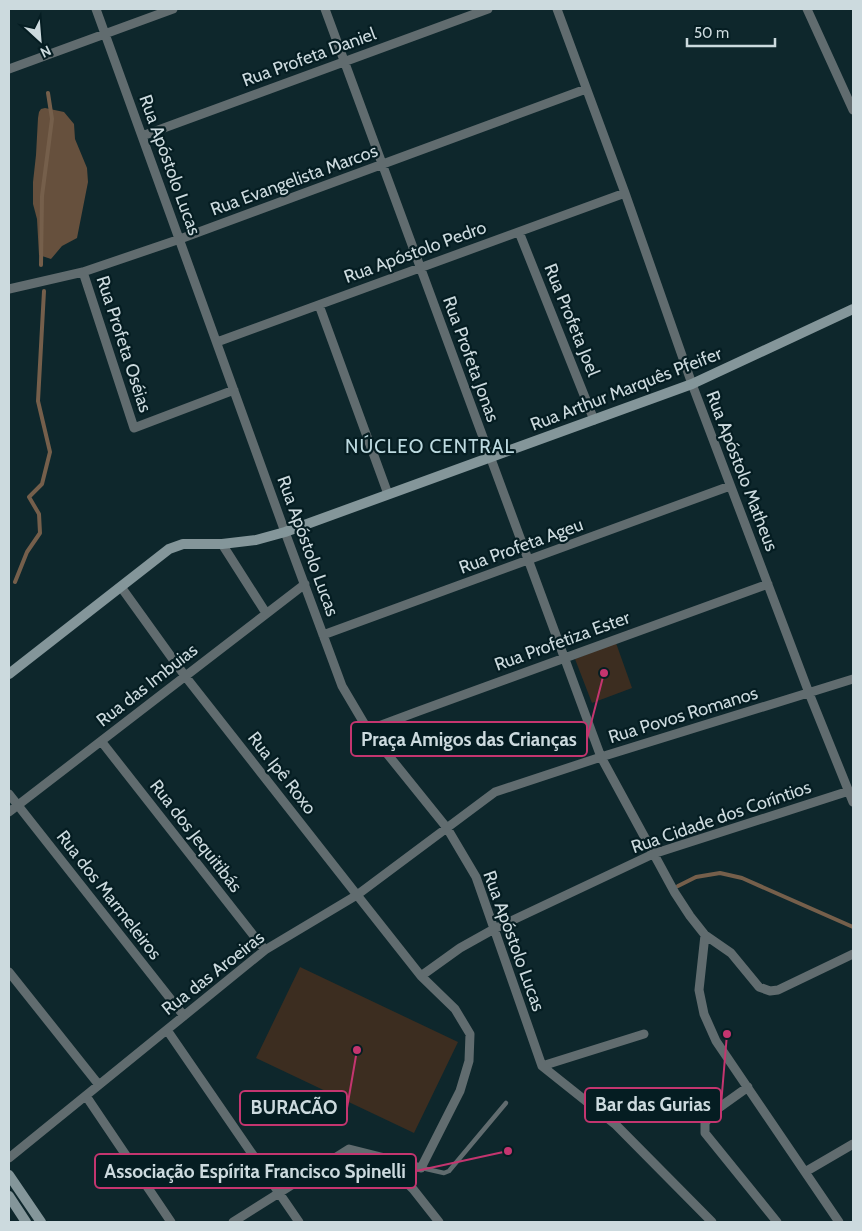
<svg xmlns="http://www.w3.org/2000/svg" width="862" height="1231" font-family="Cabin,sans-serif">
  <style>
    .green { fill: #3c2d20 }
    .forest { fill: #66503d }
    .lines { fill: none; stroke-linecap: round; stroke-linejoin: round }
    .stream { stroke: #755f4b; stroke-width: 4 }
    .lane { stroke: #616c6f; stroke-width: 4.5 }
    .street { stroke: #616c6f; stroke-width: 9 }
    .secondary { stroke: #84969a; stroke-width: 10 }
    .labels { text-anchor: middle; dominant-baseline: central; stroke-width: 4.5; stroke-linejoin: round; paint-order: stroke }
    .street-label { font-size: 18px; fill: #ccdade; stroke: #051d22 }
    .neighbourhood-label { font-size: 19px; letter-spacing: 1px; fill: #bddae0; stroke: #051d22 }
    .leader { fill: none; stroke: #c4356f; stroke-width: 2 }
    .callout-dot { fill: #c4356f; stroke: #051d22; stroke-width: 2 }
    .callout { fill: #051d22; stroke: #c4356f; stroke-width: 2 }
    .callout-label { font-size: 19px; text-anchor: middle; font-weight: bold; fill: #ccdade }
  </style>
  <rect width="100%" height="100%" fill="#0e272c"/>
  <path class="green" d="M616,643L632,688L592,703L575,659Z
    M300,967L458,1042L414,1133L256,1058Z"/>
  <path class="forest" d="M45,108L64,112L74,124L75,139L87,168L88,182L77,238L62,246L51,259L39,255L37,219L33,204V182L36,155L38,118L39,112L41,109Z"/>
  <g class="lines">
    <path class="stream" d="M41,265L42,196L52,119L48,93
      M15,582L27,552L40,533L39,514L29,497L42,484L50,452L38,401L44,291
      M678,886L696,877L720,873L742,878L853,927"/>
    <path class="lane" d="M422,1168L444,1173L449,1171L506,1103"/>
    <path class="street" d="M96,9L285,532L342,686L368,730L447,828L476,877L542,1066
      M325,9L601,757L675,893L690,916L705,935L731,953L759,987L770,991L778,990L853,954
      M557,9L625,193L692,384L809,693L853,802
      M807,9L853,110
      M9,69L173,9
      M142,136L488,9
      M519,232L594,420
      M83,272L134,428L234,390
      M9,289L83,272L180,239L586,89
      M319,305L388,494
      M217,342L625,193
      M222,544L266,613
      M121,587L185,676L357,895L421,976L455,1009L470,1034L469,1061L460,1091L421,1168L381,1157
      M323,635L730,486
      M368,730L419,711L768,584
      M101,741L265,950
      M9,794L184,1016
      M9,812L305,584
      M705,935L699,990L704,1014L716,1041L839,1222
      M9,972L99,1085
      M421,976L460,948L494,929L653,854L849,791
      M167,1030L299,1222
      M542,1066L616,1125L712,1222
      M542,1066L644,1034
      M748,1087L713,1112L705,1123V1133L777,1222
      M86,1096L171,1222
      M9,1158L265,950L357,895L495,792L601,757L853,679
      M805,1172L853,1144
      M233,1222L349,1149L381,1157L413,1189L439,1222"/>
    <path class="secondary" d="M9,674L169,549L183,544H222L256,540L285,532L692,384L853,309
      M9,1175L41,1222
      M9,1196L26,1222"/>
  </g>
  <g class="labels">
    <g class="street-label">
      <text transform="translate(309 57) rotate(-20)">Rua Profeta Daniel</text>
      <text transform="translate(170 165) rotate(70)">Rua Apóstolo Lucas</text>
      <text transform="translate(294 180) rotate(-20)">Rua Evangelista Marcos</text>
      <text transform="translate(415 252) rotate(-20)">Rua Apóstolo Pedro</text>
      <text transform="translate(572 320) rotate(68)">Rua Profeta Joel</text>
      <text transform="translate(124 344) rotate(72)">Rua Profeta Oséias</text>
      <text transform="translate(471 359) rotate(70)">Rua Profeta Jonas</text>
      <text transform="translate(626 389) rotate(-21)">Rua Arthur Marquês Pfeifer</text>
      <text transform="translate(742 471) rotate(69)">Rua Apóstolo Matheus</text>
      <text transform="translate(308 546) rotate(70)">Rua Apóstolo Lucas</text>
      <text transform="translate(521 546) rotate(-20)">Rua Profeta Ageu</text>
      <text transform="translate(562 641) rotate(-20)">Rua Profetiza Ester</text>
      <text transform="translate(147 685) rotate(-38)">Rua das Imbuias</text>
      <text transform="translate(683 715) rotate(-17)">Rua Povos Romanos</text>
      <text transform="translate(282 773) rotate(52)">Rua Ipê Roxo</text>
      <text transform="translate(721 817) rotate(-19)">Rua Cidade dos Coríntios</text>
      <text transform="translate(196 836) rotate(52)">Rua dos Jequitibás</text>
      <text transform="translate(109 895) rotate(52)">Rua dos Marmeleiros</text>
      <text transform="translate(514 941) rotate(70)">Rua Apóstolo Lucas</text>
      <text transform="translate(213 973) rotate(-38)">Rua das Aroeiras</text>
    </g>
    <g class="neighbourhood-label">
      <text x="430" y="446">NÚCLEO CENTRAL</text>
    </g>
  </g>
  <path class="leader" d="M604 673L587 739M727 1034L721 1105M357 1050L347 1108M508 1151L416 1171"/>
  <g class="callout-dot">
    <circle cx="604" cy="673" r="5"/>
    <circle cx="727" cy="1034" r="5"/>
    <circle cx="357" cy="1050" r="5"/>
    <circle cx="508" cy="1151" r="5"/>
  </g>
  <g class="callout">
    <rect x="351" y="722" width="236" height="34" rx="5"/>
    <rect x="585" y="1088" width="136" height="34" rx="5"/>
    <rect x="240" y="1091" width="107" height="34" rx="5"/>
    <rect x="95" y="1154" width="321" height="34" rx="5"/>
  </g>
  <g class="callout-label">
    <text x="469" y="746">Praça Amigos das Crianças</text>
    <text x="653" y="1111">Bar das Gurias</text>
    <text x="294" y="1114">BURACÃO</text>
    <text x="255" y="1178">Associação Espírita Francisco Spinelli</text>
  </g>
  <rect width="862" height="1231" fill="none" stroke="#ccdade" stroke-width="20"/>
  <g transform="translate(40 40) rotate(154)" stroke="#051d22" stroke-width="4" paint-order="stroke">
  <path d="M0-4L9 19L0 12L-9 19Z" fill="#ccdade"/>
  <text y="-8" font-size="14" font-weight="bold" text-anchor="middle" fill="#ccdade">N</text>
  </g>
  <path d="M687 38v8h88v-8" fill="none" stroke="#ccdade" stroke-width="2.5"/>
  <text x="694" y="38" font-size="15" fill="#ccdade" stroke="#051d22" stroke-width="4" paint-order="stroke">50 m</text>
</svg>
